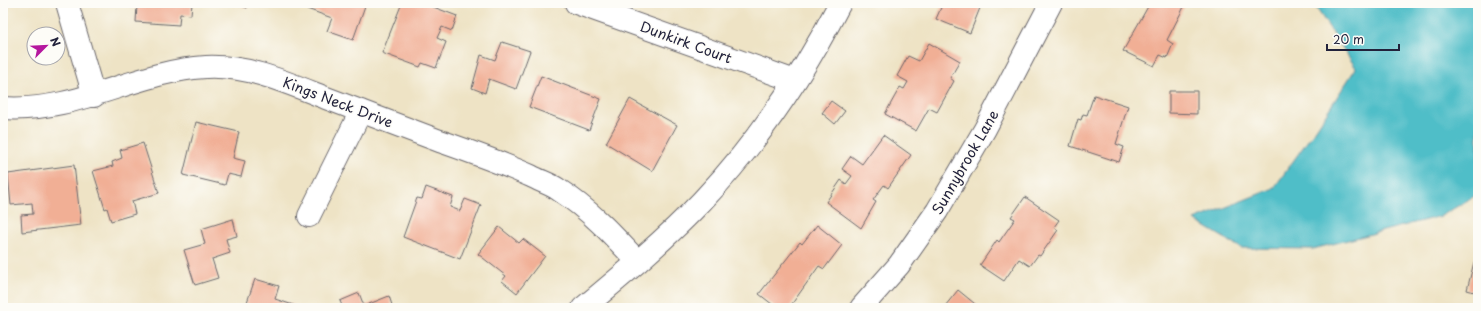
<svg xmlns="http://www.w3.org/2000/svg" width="1481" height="311" font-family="'Playpen Sans',sans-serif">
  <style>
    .water { fill: #50bec8; stroke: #397082 }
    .building { fill: #f1af95 }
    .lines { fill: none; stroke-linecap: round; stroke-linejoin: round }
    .minor-casing { stroke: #69666b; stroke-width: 24 }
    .minor { stroke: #fff; stroke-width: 22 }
    .labels { text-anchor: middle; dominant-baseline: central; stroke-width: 3; stroke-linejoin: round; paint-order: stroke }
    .street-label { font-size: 14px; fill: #22223b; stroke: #fdfcf7 }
  </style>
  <rect width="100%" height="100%" fill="#fdfcf7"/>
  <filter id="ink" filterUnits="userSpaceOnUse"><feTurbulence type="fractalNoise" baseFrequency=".025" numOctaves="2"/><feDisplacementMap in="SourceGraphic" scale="8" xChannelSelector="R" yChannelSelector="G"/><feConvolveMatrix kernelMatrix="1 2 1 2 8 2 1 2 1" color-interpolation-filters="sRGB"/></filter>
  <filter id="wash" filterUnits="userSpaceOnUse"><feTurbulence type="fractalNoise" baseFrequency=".012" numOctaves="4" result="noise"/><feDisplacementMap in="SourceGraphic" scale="16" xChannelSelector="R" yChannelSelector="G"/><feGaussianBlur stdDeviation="0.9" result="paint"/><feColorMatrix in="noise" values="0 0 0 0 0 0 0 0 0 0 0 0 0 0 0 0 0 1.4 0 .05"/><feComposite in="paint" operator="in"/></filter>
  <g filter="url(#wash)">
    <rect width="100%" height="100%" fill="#eee3c5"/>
    <path class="water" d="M1313,3H1475L1478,5V194L1441,216L1313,249L1241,248L1194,220L1274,188L1316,129L1356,68Z"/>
    <g id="blocks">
      <path class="building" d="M151,3H192L191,15L180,14L179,25L136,22L137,5L151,6Z
        M234,3H249L247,8Z
        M309,3H366L353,40L327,31L332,18L307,9Z
        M402,3H423L457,16L452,31L442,27L437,38L446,42L436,68L422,63L420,67L382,53Z
        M943,3H982L970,33L936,19Z
        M1150,3H1186L1167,40L1173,44L1167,58L1160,55L1154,66L1123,51Z
        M502,42L530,51L516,89L489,79L485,93L472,88L481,55L495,60Z
        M929,43L960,61L950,78L954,81L937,112L929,108L916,131L885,114L900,87L904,89L908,82L897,76L908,56L919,61Z
        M541,76L601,99L589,130L529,107Z
        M1169,91H1197V114L1169,113Z
        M1094,95L1128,106L1116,144L1124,147L1119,162L1070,146L1078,119L1081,120L1083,114L1087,115Z
        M630,99L677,125L652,171L606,143Z
        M831,101L845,111L835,124L822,113Z
        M196,122L239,132L233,158L245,161L241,177L228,174L225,185L183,175Z
        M883,135L911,155L888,188L884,185L873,200L876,202L861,228L826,202L841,180L846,184L852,176L842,169L851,156L862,164Z
        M143,143L159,193L132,201L135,214L111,221L107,208L105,209L93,171L113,166L112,162L122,158L120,150Z
        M74,165L81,225L22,232L21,215L33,214L32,203L11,205L8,174Z
        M426,187L453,197L450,207L460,211L465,199L481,205L460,259L403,237L417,198L422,199Z
        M1025,197L1059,220L1054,227L1058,230L1040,256L1038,255L1030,266L1019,259L1004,281L980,265L997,240L999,242L1015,219L1011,217Z
        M233,219L237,236L226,239L230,253L212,259L218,278L195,285L184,250L205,244L201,229Z
        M817,225L842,245L824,269L819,266L789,308H777L759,294L800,242L802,244Z
        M499,227L519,243L523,239L545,256L517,293L502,281L506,276L478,254Z
        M1474,262L1478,263V293L1467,290Z
        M255,279L279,286L275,299L299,307V308H245Z
        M958,290L980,308H947L945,306Z
        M359,293L364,306L389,296L393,308H343L340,301Z"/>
    </g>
  </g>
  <g filter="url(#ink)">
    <use href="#blocks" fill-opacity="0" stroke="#69666b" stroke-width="1"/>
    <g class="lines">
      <g class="minor-casing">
        <path id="minor" d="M67,3L94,96
          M576,3L795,81
          M3,108C77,113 136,71 206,67C248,65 288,83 326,98C363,112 400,126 437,140C468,151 500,162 531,176C540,181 551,184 559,190C590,210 613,235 638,262
          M309,216L361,111
          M583,308C624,274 665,240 702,201C758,142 803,75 840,3
          M861,308L899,265L937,211L985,129L1051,3"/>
      </g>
      <use href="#minor" class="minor"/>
    </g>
  </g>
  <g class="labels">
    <g class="street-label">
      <text transform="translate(686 42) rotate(20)">Dunkirk Court</text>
      <text transform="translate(338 102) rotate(21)">Kings Neck Drive</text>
      <text transform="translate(965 162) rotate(-60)">Sunnybrook Lane</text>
    </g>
  </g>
  <rect width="1481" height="311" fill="none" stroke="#fdfcf7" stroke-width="16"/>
  <g transform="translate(46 46) rotate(66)"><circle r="19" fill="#fdfcf7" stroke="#a5a5ac"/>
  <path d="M0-3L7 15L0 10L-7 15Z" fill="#b5179e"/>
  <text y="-6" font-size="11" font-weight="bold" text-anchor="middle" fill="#22223b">N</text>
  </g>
  <path d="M1327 44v6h72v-6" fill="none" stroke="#22223b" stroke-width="2"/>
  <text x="1333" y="44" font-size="12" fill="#22223b" stroke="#fdfcf7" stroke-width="3" paint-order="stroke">20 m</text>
</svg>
